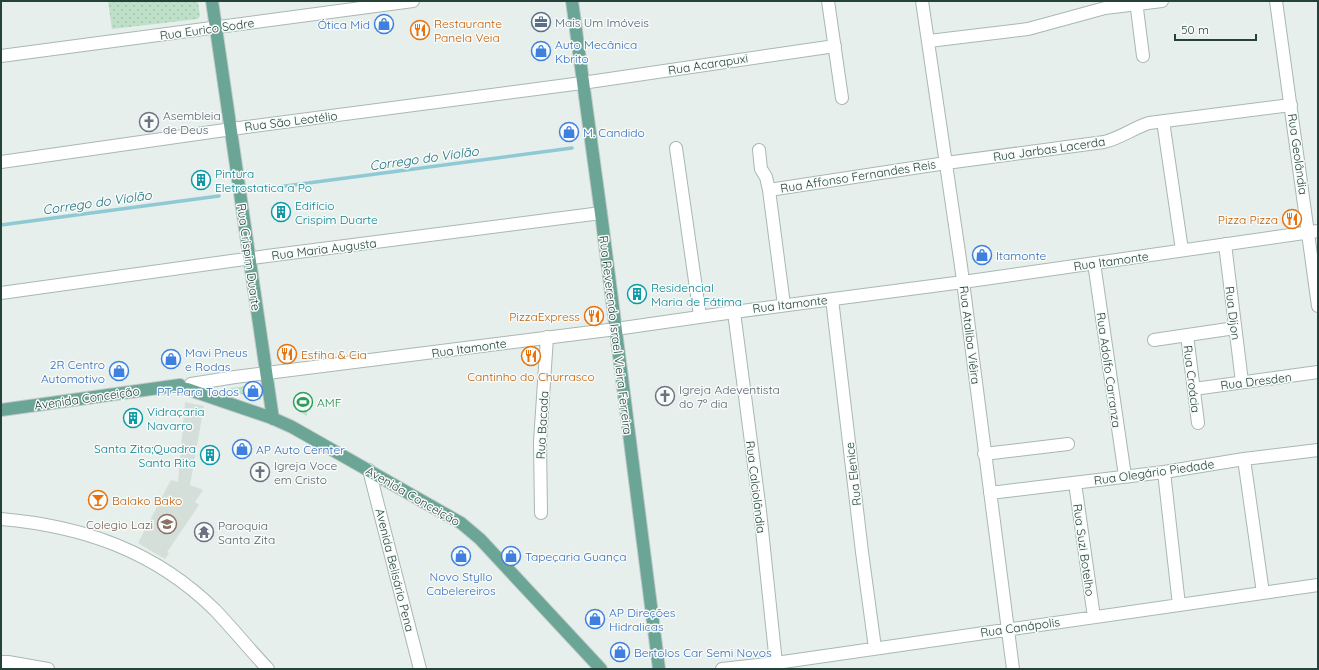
<svg xmlns="http://www.w3.org/2000/svg" width="1319" height="670" font-family="Quicksand,sans-serif">
  <style>
    .built { fill: #d4dfda }
    .park { fill: #bfe0c8 }
    .garden { fill: url(#garden-dots) }
    .lines { fill: none; stroke-linecap: round; stroke-linejoin: round }
    .stream { stroke: #8ec9d4; stroke-width: 3.5 }
    .minor-casing { stroke: #a8b8b2; stroke-width: 14 }
    .major-casing { stroke: #c2cac8; stroke-width: 14 }
    .minor { stroke: #fff; stroke-width: 12 }
    .major { stroke: #6aa596; stroke-width: 12 }
    .labels { text-anchor: middle; dominant-baseline: central; stroke-width: 3; stroke-linejoin: round; paint-order: stroke }
    .service-label { font-size: 12px; fill: #4e5e75; stroke: #f7fbf9; text-anchor: start }
    .food-label { font-size: 12px; fill: #c56008; stroke: #f7fbf9; text-anchor: start }
    .shop-label { font-size: 12px; fill: #366cbe; stroke: #f7fbf9; text-anchor: start }
    .street-label { font-size: 12px; fill: #24423a; stroke: #f7fbf9 }
    .worship-label { font-size: 12px; fill: #5b616d; stroke: #f7fbf9; text-anchor: start }
    .culture-label { font-size: 12px; fill: #0d838f; stroke: #f7fbf9; text-anchor: start }
    .leisure-label { font-size: 12px; fill: #27864d; stroke: #f7fbf9; text-anchor: start }
    .education-label { font-size: 12px; fill: #785e54; stroke: #f7fbf9; text-anchor: end }
    .water-label { font-size: 13px; font-style: italic; fill: #1c6f80; stroke: #f7fbf9 }
  </style>
  <defs>
    <pattern id="garden-dots" width="8" height="8" patternUnits="userSpaceOnUse"><rect width="8" height="8" fill="#bfe0c8"/><path d="M2 2h.1M6 6h.1" fill="none" stroke="#a4c1ad" stroke-width="1.8" stroke-linecap="round"/></pattern>
  </defs>
  <rect width="100%" height="100%" fill="#e6efeb"/>
  <path class="built" d="M185,402L204,406L190,485L203,490L195,502L199,505L167,552L169,553L165,559L138,543L171,480L178,482Z"/>
  <path class="park" d="M299,392H306L307,416L300,412Z"/>
  <path class="garden" d="M108,1H198L200,16L198,19L112,29Z
    M259,384L261,400L225,389Z"/>
  <g class="lines">
    <path class="stream" d="M278,187L572,148
      M1,225L219,196"/>
    <g class="minor-casing">
      <path id="minor" d="M828,1L842,98
        M922,1L961,266L1013,669
        M1136,1L1143,56
        M1276,1L1318,306
        M929,41L1028,29L1105,8L1162,1
        M1,56L413,1
        M1163,121L1182,250
        M676,148L700,316
        M759,150L761,169L766,177L769,190L784,305
        M1,162L239,128L582,83L835,46
        M769,190L946,163L1104,142C1121,138 1133,128 1149,123L1291,105
        M1225,244L1242,382
        M1094,263L1125,476
        M1,293L267,256L601,213
        M832,299L862,552L875,648
        M734,312L760,511L776,663
        M1187,335L1198,423
        M1154,340L1235,328
        M191,384L235,377L616,329L734,312L963,282L1318,231
        M1194,389L1318,372
        M984,454L1068,444
        M1244,459L1263,593
        M369,470L420,669
        M1164,472L1179,605
        M1075,483L1094,617
        M990,493L1164,472L1244,459L1318,450
        M541,513L540,442L547,337
        M1,519C83,526 155,551 215,610C233,629 250,650 268,669
        M1,662H8L48,669
        M722,669L776,663L1318,585"/>
    </g>
    <g class="major-casing">
      <path id="major" d="M212,1L268,385L273,419
        M572,1L602,221L659,669
        M173,386L187,389L272,418L292,427L461,523L480,539L601,669
        M1,410L180,385"/>
    </g>
    <use href="#minor" class="minor"/>
    <use href="#major" class="major"/>
  </g>
  <defs>
    <g id="office-ring" transform="scale(1)"><circle r="9.5" fill="#f7fbf9" stroke="#5c6f8a" stroke-width="1.5"/><path d="M-6-3h4V-5.5h4V-3h4V5H-6ZM-1-4.5V-3h2v-1.5ZM-6 0V1H6V0Z" fill="#5c6f8a"/></g>
    <g id="shop-ring" transform="scale(1)"><circle r="9.5" fill="#f7fbf9" stroke="#3f7fe0" stroke-width="1.5"/><path d="M-5-2.5h2.3a2.7 3.5 0 0 1 5.4 0H5L5.5 6h-11ZM-1.5-2.5h3a1.5 2.3 0 0 0-3 0Z" fill="#3f7fe0"/></g>
    <g id="restaurant-ring" transform="scale(1)"><circle r="9.5" fill="#f7fbf9" stroke="#e8710a" stroke-width="1.5"/><path d="M-5-6h1v4h1v-4h1v4h1v-4h1v5L-1.5 .5V6h-2V.5L-5-1ZM5-6V6H3V1.5H1.5Q1.5-4 5-6Z" fill="#e8710a"/></g>
    <g id="church-ring" transform="scale(1)"><circle r="9.5" fill="#f7fbf9" stroke="#6b7280" stroke-width="1.5"/><path d="M-1.2-6h2.4v3.5h3.3v2.4h-3.3V6h-2.4V-.1h-3.3v-2.4h3.3Z" fill="#6b7280"/></g>
    <g id="building-ring" transform="scale(1)"><circle r="9.5" fill="#f7fbf9" stroke="#0f9aa8" stroke-width="1.5"/><path d="M-4-6H4V6H1V3H-1V6H-4ZM-2.5-4.3h1.7v1.8h-1.7ZM.8-4.3h1.7v1.8H.8ZM-2.5-1h1.7V.8h-1.7ZM.8-1h1.7V.8H.8Z" fill="#0f9aa8"/></g>
    <g id="stadium-ring" transform="scale(1)"><circle r="9.5" fill="#f7fbf9" stroke="#2e9e5b" stroke-width="1.5"/><path d="M0-5a6.5 5 0 1 0 0 10a6.5 5 0 1 0 0-10ZM-3.5-1.8h7v3.6h-7Z" fill="#2e9e5b"/></g>
    <g id="bar-ring" transform="scale(1)"><circle r="9.5" fill="#f7fbf9" stroke="#e8710a" stroke-width="1.5"/><path d="M-6-5H6L.8 .8V4.5H3.5V6h-7V4.5H-.8V.8Z" fill="#e8710a"/></g>
    <g id="school-ring" transform="scale(1)"><circle r="9.5" fill="#f7fbf9" stroke="#8d6e63" stroke-width="1.5"/><path d="M0-5L7-2L0 1L-7-2ZM-4 1L0 2.5L4 1V4Q0 6-4 4Z" fill="#8d6e63"/></g>
    <g id="temple-ring" transform="scale(1)"><circle r="9.5" fill="#f7fbf9" stroke="#6b7280" stroke-width="1.5"/><path d="M0-6L5-2H3V0L6.5 2.5H4V6H1.5V3h-3V6H-4V2.5H-6.5L-3 0V-2H-5Z" fill="#6b7280"/></g>
  </defs>
  <g fill-rule="evenodd">
    <use href="#office-ring" x="541" y="22"/>
    <use href="#shop-ring" x="384" y="24"/>
    <use href="#restaurant-ring" x="420" y="30"/>
    <use href="#shop-ring" x="541" y="51"/>
    <use href="#church-ring" x="149" y="122"/>
    <use href="#shop-ring" x="569" y="132"/>
    <use href="#building-ring" x="201" y="180"/>
    <use href="#building-ring" x="281" y="212"/>
    <use href="#restaurant-ring" x="1292" y="219"/>
    <use href="#shop-ring" x="982" y="255"/>
    <use href="#building-ring" x="637" y="294"/>
    <use href="#restaurant-ring" x="594" y="316"/>
    <use href="#restaurant-ring" x="287" y="354"/>
    <use href="#restaurant-ring" x="531" y="356"/>
    <use href="#shop-ring" x="171" y="359"/>
    <use href="#shop-ring" x="119" y="371"/>
    <use href="#shop-ring" x="253" y="391"/>
    <use href="#church-ring" x="665" y="396"/>
    <use href="#stadium-ring" x="303" y="402"/>
    <use href="#building-ring" x="133" y="418"/>
    <use href="#shop-ring" x="242" y="449"/>
    <use href="#building-ring" x="210" y="455"/>
    <use href="#church-ring" x="260" y="472"/>
    <use href="#bar-ring" x="98" y="500"/>
    <use href="#school-ring" x="167" y="524"/>
    <use href="#temple-ring" x="204" y="532"/>
    <use href="#shop-ring" x="461" y="556"/>
    <use href="#shop-ring" x="511" y="556"/>
    <use href="#shop-ring" x="595" y="619"/>
    <use href="#shop-ring" x="620" y="652"/>
  </g>
  <g class="labels">
    <g class="service-label">
      <text x="555" y="22">Mais Um Imóveis</text>
    </g>
    <g class="food-label">
      <text x="434" y="23">Restaurante<tspan x="434" dy="14">Panela Veia</tspan></text>
      <text x="1278" y="219" text-anchor="end">Pizza Pizza</text>
      <text x="580" y="316" text-anchor="end">PizzaExpress</text>
      <text x="301" y="354">Esfiha &amp; Cia</text>
      <text x="531" y="376" text-anchor="middle">Cantinho do Churrasco</text>
      <text x="112" y="500">Balako Bako</text>
    </g>
    <g class="shop-label">
      <text x="370" y="24" text-anchor="end">Ótica Mid</text>
      <text x="555" y="44">Auto Mecânica<tspan x="555" dy="14">Kbrito</tspan></text>
      <text x="583" y="132">M. Candido</text>
      <text x="996" y="255">Itamonte</text>
      <text x="185" y="352">Mavi Pneus<tspan x="185" dy="14">e Rodas</tspan></text>
      <text x="105" y="364" text-anchor="end">2R Centro<tspan x="105" dy="14">Automotivo</tspan></text>
      <text x="239" y="391" text-anchor="end">PT-Para Todos</text>
      <text x="256" y="449">AP Auto Cernter</text>
      <text x="525" y="556">Tapeçaria Guança</text>
      <text x="461" y="576" text-anchor="middle">Novo Styllo<tspan x="461" dy="14">Cabelereiros</tspan></text>
      <text x="609" y="612">AP Direções<tspan x="609" dy="14">Hidralicas</tspan></text>
      <text x="634" y="652">Bertolos Car Semi Novos</text>
    </g>
    <g class="street-label">
      <text transform="translate(207 29) rotate(-8)">Rua Eurico Sodre</text>
      <text transform="translate(708 64) rotate(-9)">Rua Acarapuxi</text>
      <text transform="translate(291 121) rotate(-7)">Rua São Leotélio</text>
      <text transform="translate(1049 149) rotate(-8)">Rua Jarbas Lacerda</text>
      <text transform="translate(1298 154) rotate(82)">Rua Geolândia</text>
      <text transform="translate(858 176) rotate(-9)">Rua Affonso Fernandes Reis</text>
      <text transform="translate(324 249) rotate(-7)">Rua Maria Augusta</text>
      <text transform="translate(249 257) rotate(82)">Rua Crispim Duarte</text>
      <text transform="translate(1111 261) rotate(-8)">Rua Itamonte</text>
      <text transform="translate(790 304) rotate(-7)">Rua Itamonte</text>
      <text transform="translate(1233 313) rotate(83)">Rua Dijon</text>
      <text transform="translate(616 335) rotate(83)">Rua Reverendo Israel Vieira Ferreira</text>
      <text transform="translate(970 335) rotate(83)">Rua Ataliba Viêira</text>
      <text transform="translate(469 348) rotate(-8)">Rua Itamonte</text>
      <text transform="translate(1109 370) rotate(82)">Rua Adolfo Carranza</text>
      <text transform="translate(1192 379) rotate(83)">Rua Croácia</text>
      <text transform="translate(1256 381) rotate(-7)">Rua Dresden</text>
      <text transform="translate(87 398) rotate(-8)">Avenida Conceição</text>
      <text transform="translate(542 425) rotate(-87)">Rua Bacada</text>
      <text transform="translate(1154 472) rotate(-8)">Rua Olegário Piedade</text>
      <text transform="translate(853 474) rotate(-97)">Rua Elenice</text>
      <text transform="translate(756 487) rotate(83)">Rua Calciolândia</text>
      <text transform="translate(413 496) rotate(30)">Avenida Conceição</text>
      <text transform="translate(1084 550) rotate(82)">Rua Suzi Botelho</text>
      <text transform="translate(395 570) rotate(76)">Avenida Belisário Pena</text>
      <text transform="translate(1020 627) rotate(-8)">Rua Canápolis</text>
    </g>
    <g class="worship-label">
      <text x="163" y="115">Asembleia<tspan x="163" dy="14">de Deus</tspan></text>
      <text x="679" y="389">Igreja Adeventista<tspan x="679" dy="14">do 7º dia</tspan></text>
      <text x="274" y="465">Igreja Voce<tspan x="274" dy="14">em Cristo</tspan></text>
      <text x="218" y="525">Paroquia<tspan x="218" dy="14">Santa Zita</tspan></text>
    </g>
    <g class="culture-label">
      <text x="215" y="173">Pintura<tspan x="215" dy="14">Eletrostatica a Po</tspan></text>
      <text x="295" y="205">Edifício<tspan x="295" dy="14">Crispim Duarte</tspan></text>
      <text x="651" y="287">Residencial<tspan x="651" dy="14">Maria de Fátima</tspan></text>
      <text x="147" y="411">Vidraçaria<tspan x="147" dy="14">Navarro</tspan></text>
      <text x="196" y="448" text-anchor="end">Santa Zita;Quadra<tspan x="196" dy="14">Santa Rita</tspan></text>
    </g>
    <g class="leisure-label">
      <text x="317" y="402">AMF</text>
    </g>
    <g class="education-label">
      <text x="153" y="524">Colegio Lazi</text>
    </g>
    <g class="water-label">
      <text transform="translate(424 158) rotate(-8)">Corrego do Violão</text>
      <text transform="translate(97 202) rotate(-8)">Corrego do Violão</text>
    </g>
  </g>
  <rect width="1319" height="670" fill="none" stroke="#24423a" stroke-width="4"/>
  <path d="M1175 34v6h81v-6" fill="none" stroke="#24423a" stroke-width="2"/>
  <text x="1181" y="34" font-size="12" fill="#24423a" stroke="#f7fbf9" stroke-width="3" paint-order="stroke">50 m</text>
</svg>
